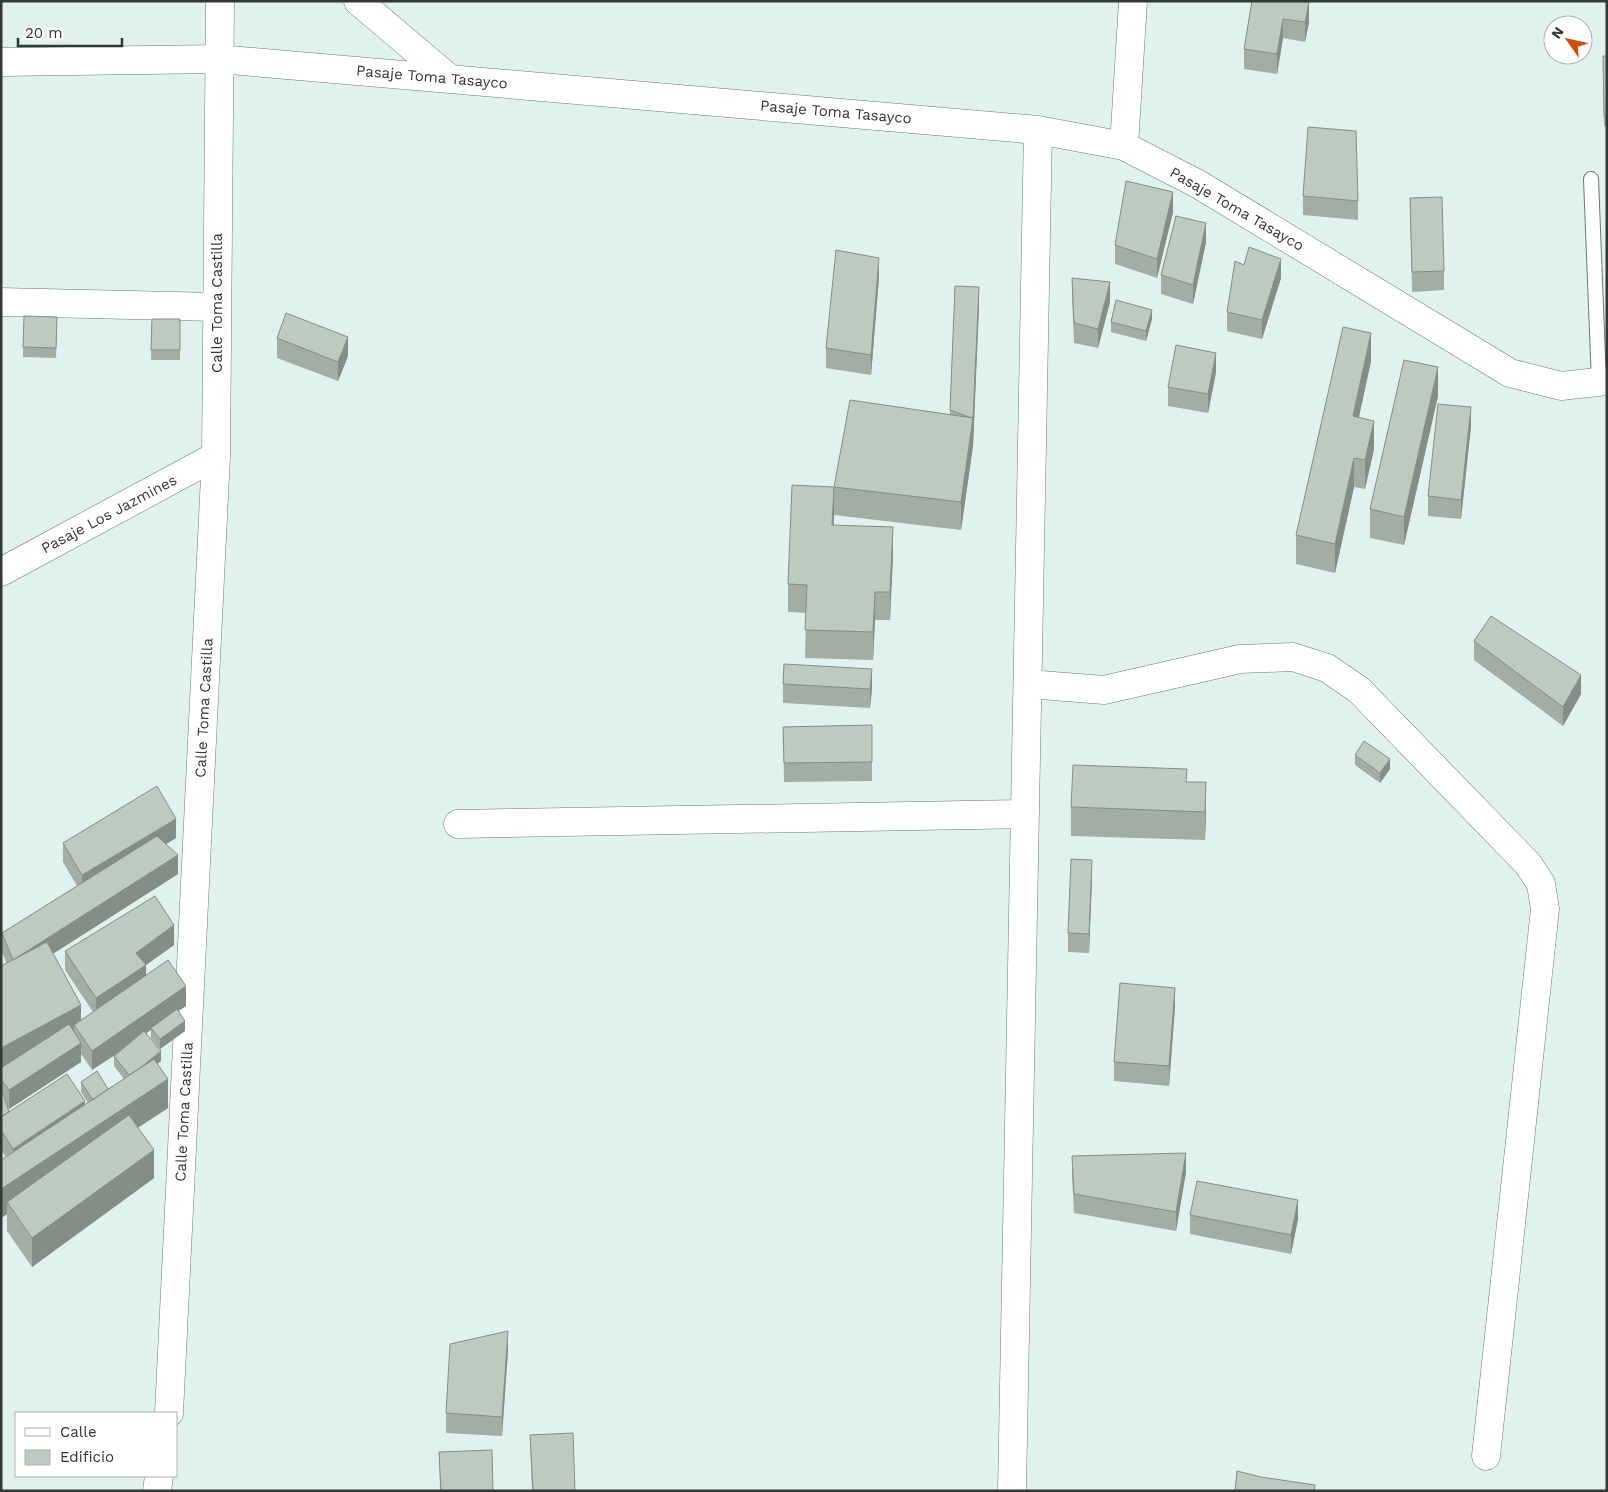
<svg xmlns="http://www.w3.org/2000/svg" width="1608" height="1492" font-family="'Work Sans',sans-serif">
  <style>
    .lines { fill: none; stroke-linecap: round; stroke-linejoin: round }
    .lane-casing { stroke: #6a7a77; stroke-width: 16 }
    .street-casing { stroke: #6a7a77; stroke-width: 29 }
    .lane { stroke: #fff; stroke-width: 14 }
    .street { stroke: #fff; stroke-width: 28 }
    .wall { fill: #a2aea4; fill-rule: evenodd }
    .shaded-wall { fill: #848d86 }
    .building { fill: #bccabf; stroke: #848d86 }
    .labels { text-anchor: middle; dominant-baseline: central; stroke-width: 4.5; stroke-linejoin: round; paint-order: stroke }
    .street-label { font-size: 15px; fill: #313836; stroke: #fff }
  </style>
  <rect width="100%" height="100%" fill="#e0f2ee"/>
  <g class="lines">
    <g class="lane-casing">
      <path id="lane" d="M1591,179L1599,383"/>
    </g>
    <g class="street-casing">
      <path id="street" d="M358,1L450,79
        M1,62L218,59L1038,130L1124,146L1198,184L1510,373L1561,386L1607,381
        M1124,146L1133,1
        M1,302L217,307
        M1,572L216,456
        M1028,684L1104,690L1240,659L1293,657L1327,668L1359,690L1528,864L1541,884L1545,909L1486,1456
        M458,824L1025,814
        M169,1413L216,456L220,1
        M157,1491L159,1476
        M1012,1491L1038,130"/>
    </g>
    <use href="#lane" class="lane"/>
    <use href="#street" class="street"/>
  </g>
  <path class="wall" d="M1252,1L1309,22L1305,42L1283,38L1277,74L1244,69V49Z
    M1603,56H1607V126H1604Z
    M1303,196L1358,201V220L1303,215Z
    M1410,198L1444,271V290L1412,292Z
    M1173,212L1157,278L1115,264V245Z
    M1206,242L1193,304L1161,294V275Z
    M1244,265L1281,278L1262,339L1227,331V312Z
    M879,277L871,375L826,368V348Z
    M1072,278L1110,302L1098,348L1074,343L1072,297Z
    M955,286L979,306L973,446L961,530L834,515V526L893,555L890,620H875L873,660L805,658L806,613L788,612V584L834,487L950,414Z
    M152,319H180V360H151Z
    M1152,319L1146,341L1111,332V322Z
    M57,327L56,358L23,357V347Z
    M277,338L348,356L338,381L277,358Z
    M1371,361L1359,417L1374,449L1365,489L1354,487L1335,573L1296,564V535Z
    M1216,372L1208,413L1168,406V387Z
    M1438,396L1404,545L1370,538V509Z
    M1471,426L1461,519L1428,516V496Z
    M1474,641L1581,694L1563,726L1474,660Z
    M783,684L872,688L870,708L783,703Z
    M872,725V781L784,782L783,727Z
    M1355,755L1390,769L1380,783L1355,765Z
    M1071,807L1206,811L1205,840L1071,836Z
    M176,838L166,844L178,874L53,954L81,1020L93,1012L65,970V951L174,945L146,965V975L186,1006L178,1011L185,1031L160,1049L151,1038V1030L146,1033L161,1061L157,1064L168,1108L138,1127L154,1178L32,1267L7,1231V1214L1,1218V1160L6,1157L1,1150V966L7,964L2,952V933L77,886L63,862V843ZM120,1052L114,1056V1066L124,1079L108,1089L81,1082V1092L88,1103L85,1104L9,1112L8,1107L9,1109L81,1062V1054L92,1070Z
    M1092,879L1089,953L1068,952V933Z
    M1175,1007L1169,1086L1114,1081V1062Z
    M1072,1156L1186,1172L1176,1231L1074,1213L1072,1175Z
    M1190,1215L1298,1219L1291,1254L1190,1234Z
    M508,1350L502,1436L446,1433V1413Z
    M530,1435L575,1491H532Z
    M439,1452L493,1491H440Z"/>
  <path class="shaded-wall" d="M1309,2V22L1305,42V22Z
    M1283,19V38L1277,74V54Z
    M1173,192V212L1157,278V259Z
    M1206,223V242L1193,304V285Z
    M879,258V277L871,375V355Z
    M1281,259V278L1262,339V320Z
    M1110,282V302L1098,348V329Z
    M979,287V306L973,446L961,530V502Z
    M1152,310V319L1146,341V331Z
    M1371,333V361L1353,444V416Z
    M348,337V356L338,381V362Z
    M1216,353V372L1208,413V394Z
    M1438,367V396L1404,545V517Z
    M1471,407V426L1461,519V500Z
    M1374,421V449L1365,489V460Z
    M1354,458V487L1335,573V544Z
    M834,487V515L832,554V525Z
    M893,527V555L890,620V592Z
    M875,592V620L873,660V632Z
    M872,669V688L870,708V689Z
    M1581,675V694L1563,726V707Z
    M1390,759V769L1380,783V773Z
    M1206,782V811L1205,840V812Z
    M176,819V838L82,894V875Z
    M178,855V874L13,979V960Z
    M1092,860V879L1089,953V934Z
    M174,925V945L146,965V984L96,1017V998L136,953Z
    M186,986V1006L152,1029L151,1028V1030L92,1070V1051Z
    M1175,988V1007L1169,1086V1066Z
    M81,1005V1034L74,1025V1037L1,1077V1048Z
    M185,1021V1031L160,1049V1039Z
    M81,1043V1062L9,1109V1090Z
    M161,1051V1061L130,1086V1076Z
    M168,1079V1108L13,1210L7,1202V1214L1,1218V1189Z
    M85,1101V1120L13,1168V1149Z
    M154,1150V1178L32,1267V1238Z
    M1186,1153V1172L1176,1231V1212Z
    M1298,1200V1219L1291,1254V1235Z
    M508,1331V1350L502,1436V1417Z"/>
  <path class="building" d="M1252,1H1301L1309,2L1305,22L1283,19L1277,54L1244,49Z
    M1603,56H1607V116H1604Z
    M1308,127L1356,131L1358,201L1303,196Z
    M1126,181L1173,192L1157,259L1115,245Z
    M1442,197L1444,271L1412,272L1410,198Z
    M1176,216L1206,223L1193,285L1161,275Z
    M1249,247L1281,259L1262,320L1227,312L1235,261L1244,265Z
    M836,250L879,258L871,355L826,348Z
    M1072,278L1110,282L1098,329L1074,323Z
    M955,286L979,287L973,418L969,417L950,410Z
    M1116,300L1152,310L1146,331L1111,322Z
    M286,313L348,337L338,362L277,338Z
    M24,316L57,317L56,348L23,347Z
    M152,319H180V350H151Z
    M1343,327L1371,333L1353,416L1374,421L1365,460L1354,458L1335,544L1296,535Z
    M1176,345L1216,353L1208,394L1168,387Z
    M1404,360L1438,367L1404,517L1370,509Z
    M850,400L973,418L961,502L834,487Z
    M1438,404L1471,407L1461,500L1428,496Z
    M792,485L834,487L832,525L893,527L890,592H875L873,632L805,630L807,585L788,584Z
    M1491,616L1581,675L1563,707L1474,641Z
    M784,664L872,669L870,689L783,684Z
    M872,725V762L784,763L783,727Z
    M1364,741L1390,759L1380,773L1355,755Z
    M1073,765L1187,769L1186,782H1206L1205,812L1071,807Z
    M157,786L176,819L82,875L63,843Z
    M157,836L178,855L13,960L2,933Z
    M1071,859L1092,860L1089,934L1068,933Z
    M155,896L174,925L136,953L146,965L96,998L65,951Z
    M47,942L81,1005L1,1048V966Z
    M168,960L186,986L92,1051L74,1025Z
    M1120,983L1175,988L1169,1066L1114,1062Z
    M177,1009L185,1021L160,1039L151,1028Z
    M69,1024L81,1043L9,1090L1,1079V1068Z
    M144,1031L161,1051L140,1068L129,1075L114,1056Z
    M154,1059L168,1079L1,1189V1160Z
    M97,1071L108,1089L93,1100L81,1082Z
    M67,1074L85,1101L13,1149L1,1130V1117Z
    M1,1093H3L9,1112L1,1117Z
    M129,1115L154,1150L32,1238L7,1202Z
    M1186,1153L1176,1212L1074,1194L1072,1156Z
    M1197,1181L1298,1200L1291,1235L1190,1215Z
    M508,1331L502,1417L446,1413L450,1344Z
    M573,1433L575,1491H533L530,1435Z
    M492,1450L493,1491H441L439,1452Z
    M1237,1471L1261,1477L1315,1485L1314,1491H1235Z"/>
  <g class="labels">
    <g class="street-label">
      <text transform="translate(432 77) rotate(5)">Pasaje Toma Tasayco</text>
      <text transform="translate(836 112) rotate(5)">Pasaje Toma Tasayco</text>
      <text transform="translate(1237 209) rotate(30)">Pasaje Toma Tasayco</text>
      <text transform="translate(217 303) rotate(-90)">Calle Toma Castilla</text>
      <text transform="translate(109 514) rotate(-28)">Pasaje Los Jazmines</text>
      <text transform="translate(204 708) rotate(-87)">Calle Toma Castilla</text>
      <text transform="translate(184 1112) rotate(-87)">Calle Toma Castilla</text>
    </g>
  </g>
  <rect width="1608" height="1492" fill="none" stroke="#313836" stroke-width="5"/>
  <rect x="15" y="1412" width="162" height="65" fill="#ffffff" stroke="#adafaf"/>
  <rect x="25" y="1428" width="25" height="8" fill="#ffffff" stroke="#adafaf"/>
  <text x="60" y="1437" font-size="15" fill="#313836">Calle</text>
  <rect x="25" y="1450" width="25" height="15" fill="#bccabf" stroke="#adafaf"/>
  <text x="60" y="1462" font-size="15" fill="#313836">Edificio</text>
  <g transform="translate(1568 40) rotate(304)"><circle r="24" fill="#ffffff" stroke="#adafaf"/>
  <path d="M0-4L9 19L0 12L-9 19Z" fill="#d24e06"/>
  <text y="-8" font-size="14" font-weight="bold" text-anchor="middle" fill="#313836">N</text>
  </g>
  <path d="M18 38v8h104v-8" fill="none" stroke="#313836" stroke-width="2.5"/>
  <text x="25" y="38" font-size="15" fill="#313836" stroke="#ffffff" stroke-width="4" paint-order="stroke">20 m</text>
</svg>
